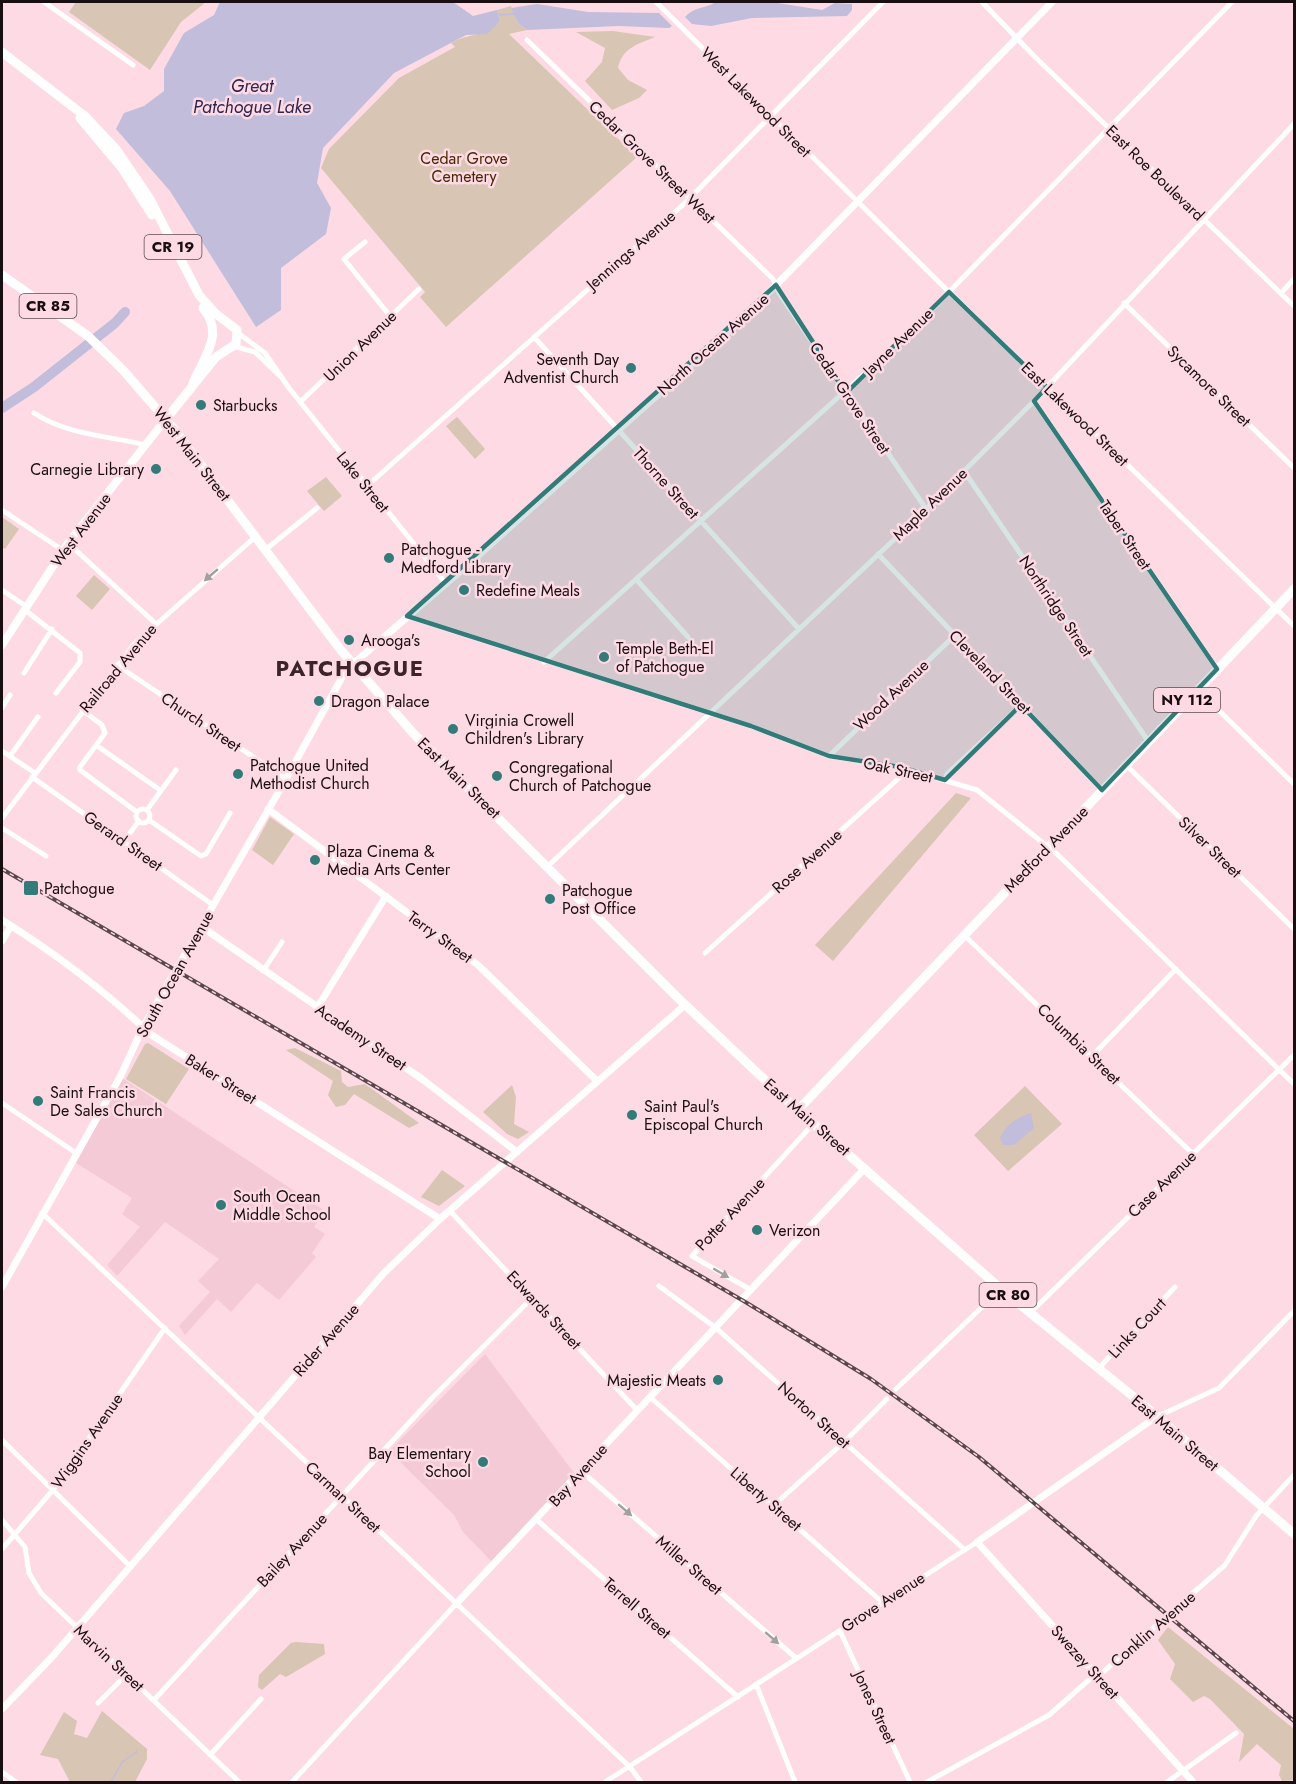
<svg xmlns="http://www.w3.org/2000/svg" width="1296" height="1784" font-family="Jost,sans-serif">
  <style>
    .built { fill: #f5cad7 }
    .green { fill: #d8c5b3 }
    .water { fill: #c1bdda }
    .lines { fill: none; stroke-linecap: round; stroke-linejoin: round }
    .stream { stroke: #c1bdda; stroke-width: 1.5 }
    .river { stroke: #c1bdda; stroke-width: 10 }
    .minor { stroke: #fff; stroke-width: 5 }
    .tertiary { stroke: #fff; stroke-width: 7 }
    .secondary { stroke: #fff; stroke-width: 8 }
    .primary { stroke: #fff; stroke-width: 9 }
    .rail-casing { stroke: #59474c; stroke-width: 4 }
    .rail { stroke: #fddae4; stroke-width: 1.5; stroke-dasharray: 4.5; stroke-linecap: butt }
    .oneway { fill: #a39fa0 }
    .marked { fill: #327b78; fill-opacity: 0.2; stroke: #327b78; stroke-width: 4.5; stroke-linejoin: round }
    .poi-dot { fill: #327b78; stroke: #fddae4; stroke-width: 2 }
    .labels { text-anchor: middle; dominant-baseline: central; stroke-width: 5; stroke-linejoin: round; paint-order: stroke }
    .shield { fill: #fddae4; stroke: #5d4b50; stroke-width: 1.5 }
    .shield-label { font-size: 15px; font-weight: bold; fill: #190e11 }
    .street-label { font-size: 16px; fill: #190e11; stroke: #fddae4 }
    .park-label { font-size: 16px; fill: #492800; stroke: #fddae4 }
    .poi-label { font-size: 16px; fill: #190e11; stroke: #fddae4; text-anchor: start }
    .water-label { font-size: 18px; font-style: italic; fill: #2f264f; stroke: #fddae4 }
    .district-label { font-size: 22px; font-weight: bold; letter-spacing: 1.5px; fill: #3d232c; stroke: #fddae4 }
  </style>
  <rect width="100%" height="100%" fill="#fddae4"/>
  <path class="built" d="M122,1078L325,1211L314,1227L325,1234L312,1253L316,1257L279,1300L257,1283L231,1312L217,1299L185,1335L179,1326L210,1292L198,1281L219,1259L165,1222L117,1276L107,1265L140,1227L122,1214L132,1198L76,1163Z
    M485,1354L574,1473L492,1562L463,1532L454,1515L389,1451Z"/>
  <path class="green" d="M76,2H206L181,22L150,70L69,12Z
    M511,6L518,23L527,30L509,34L637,157L446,327L420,297L425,292L321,168L329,149L399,78L455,47L451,43C472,32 482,38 500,21L497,10Z
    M613,31L655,37C638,44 622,48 618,68L628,80L647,90L639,98L612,110L585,81L602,62L605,48L576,32Z
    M457,417L485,449L475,459L446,426Z
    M326,477L342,496L324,511L307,491Z
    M2,517L19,529L5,549L2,547Z
    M94,575L110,589L92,610L76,596Z
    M956,793L971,798L833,961L815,945Z
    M270,817L294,834L273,865L252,850Z
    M148,1043L189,1069L166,1104L126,1079L145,1044Z
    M295,1048L341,1071L342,1082L348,1087L365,1084L419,1123L409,1128L354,1094L345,1105L336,1107L328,1095L333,1081L286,1050Z
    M512,1085L516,1097L514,1124L529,1132L518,1139L507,1134L483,1112Z
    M1025,1086L1062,1124L1008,1171L974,1135Z
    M442,1170L465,1186L439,1206L421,1197Z
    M1168,1627L1294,1729V1780L1282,1781L1279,1775L1281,1765L1257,1744L1239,1762L1244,1734L1210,1699L1204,1696L1193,1702L1170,1679L1175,1664L1158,1640Z
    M296,1642L324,1644L325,1654L286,1677L280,1674L262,1690L258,1687L259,1675L291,1643Z
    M102,1711L147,1749V1759L135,1782H70L58,1759L40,1755L64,1712L77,1721L74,1734L87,1738Z"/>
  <path class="water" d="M220,2H453L473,16L497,10L500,21L487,34L466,35L394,73L323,148L317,183L331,208L326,234L281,268V310L256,327L170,191L116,129L124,113L144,106L164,91V69L184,33L214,15Z
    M716,2H771L822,10L835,3L852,4V10L847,16L752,18L711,26L692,24L685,17C695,6 705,9 716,2Z
    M537,4L588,12L659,13L672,26L669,28L618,26L527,30L518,23L511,8Z
    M1031,1113L1034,1128L1014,1145H1003L1000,1138C1007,1124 1016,1118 1031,1113Z"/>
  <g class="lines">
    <path class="stream" d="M499,15L515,14
      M111,1782L122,1762L137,1752"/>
    <path class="river" d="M2,408L34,387L115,323L125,312"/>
    <path class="minor" d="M44,2L133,65
      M656,2L949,292L1294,626
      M982,2L1035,57L1294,306
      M527,40L773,279L779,293L926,509
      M365,242L344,259L390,316
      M1281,293L1294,279
      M1124,303L1294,468
      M238,333L265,353L289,388L446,584
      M534,337L799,629
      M233,346L255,352L282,378
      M1034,401L1217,669
      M300,402L419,289
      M34,413C67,435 109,436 146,445
      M964,471L1148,741
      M367,486L685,203L883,2
      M2,510L64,551
      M68,543L155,623
      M265,550L317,508
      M878,554L1102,790
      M636,579L688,637
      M2,590L27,607
      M25,610L80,653V662L56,693
      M407,616L751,726L829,756L900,767L977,790L1057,854L1294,1084
      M544,662L904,338L1232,2
      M117,665L286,779
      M24,673L52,629
      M1197,689L1294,784
      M2,708L10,695
      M82,710L102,725L105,733L80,767V770L137,812
      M96,745L160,790
      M2,751L35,773
      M10,756L38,717
      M829,756L954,636
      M1126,765L1294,929
      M32,777L213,905
      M945,780L947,774L1021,705
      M136 816a7 7 0 1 1 14 0a7 7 0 1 1-14 0Z
      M147,810L176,770
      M2,818L135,643L255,537
      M149,820L201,856L206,854L230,813
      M2,828L46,856
      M123,842L139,821
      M548,866L918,517L1034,401L1294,124
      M964,935L1193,1154
      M705,953L909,769
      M263,971L282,942
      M1092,1056L1176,969
      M2,1103L76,1153
      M450,1211L637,1410
      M42,1213L630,1767L641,1782
      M659,1286L716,1328L965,1550
      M751,1290L692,1256L814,1123
      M1030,1313L1294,1055
      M1098,1369L1175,1287
      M896,1389L1001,1289
      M650,1397L882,1602
      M1156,1417L1219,1388L1294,1311
      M2,1440L131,1567
      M581,1471L796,1658
      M774,1505L844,1442L887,1399
      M2,1520L25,1547L29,1573L41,1593L239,1782
      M537,1520L738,1697
      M2,1549L53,1490L165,1328
      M840,1631L910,1782
      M756,1684L795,1782
      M154,1700L431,1399L532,1298
      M98,1703L126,1675
      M210,1755L261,1699
      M2,1772L16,1782
      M292,1782L456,1604
      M605,1782L977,1542
      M927,1782L1049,1715L1091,1678L1102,1673L1225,1565L1256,1516L1294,1475
      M1167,1782L1236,1733"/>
    <path class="tertiary" d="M268,809L478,965L597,1081
      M2,920C52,951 108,993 150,1034L440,1219
      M202,927L422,1079L517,1152
      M2,941L11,926
      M317,1008L386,896
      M2,1287L120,1077L143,1027L286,779L346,670L471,562L746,316L1052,2
      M1156,1417L977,1542L1193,1782
      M456,1604L865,1168
      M2,1709L52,1657L384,1273L440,1219L685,1005"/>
    <path class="secondary" d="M2,645L68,543L166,419"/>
    <path class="primary" d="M2,52L86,117L116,149L150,199L199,295L215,313L237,330L236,344L216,357L166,419
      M80,118L122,168L152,215
      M2,275L88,336L123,370L174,429L340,649L413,733L677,997L783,1097L1001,1289L1146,1407L1294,1534
      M193,383C204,357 225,334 203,308
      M798,1110L1294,589"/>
    <g class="rail-casing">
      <path id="rail" d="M2,869L747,1303L871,1379L979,1457L1294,1721"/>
    </g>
    <use href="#rail" class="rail"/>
  </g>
  <defs><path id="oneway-solid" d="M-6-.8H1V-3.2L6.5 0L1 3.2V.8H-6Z" transform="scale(1.5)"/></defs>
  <g class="oneway">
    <use href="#oneway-solid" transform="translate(211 575) rotate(139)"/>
    <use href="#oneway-solid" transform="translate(721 1273) rotate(30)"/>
    <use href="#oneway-solid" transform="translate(625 1510) rotate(41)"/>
    <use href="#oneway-solid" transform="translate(772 1638) rotate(41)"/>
  </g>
  <path class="marked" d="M776,285L846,393L949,292L1047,387L1034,401L1217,669L1102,790L1021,705L945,780L900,767L829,756L751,726L407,616Z"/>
  <g class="poi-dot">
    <circle cx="631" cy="368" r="6"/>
    <circle cx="201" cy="405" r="6"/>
    <circle cx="156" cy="469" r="6"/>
    <circle cx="389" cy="558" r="6"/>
    <circle cx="464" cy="590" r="6"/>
    <circle cx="349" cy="640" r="6"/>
    <circle cx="604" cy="657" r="6"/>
    <circle cx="319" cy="701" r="6"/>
    <circle cx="453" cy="729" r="6"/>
    <circle cx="238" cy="774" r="6"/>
    <circle cx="497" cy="776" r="6"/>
    <circle cx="315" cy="860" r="6"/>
    <rect x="23" y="880" width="16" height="16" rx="3"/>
    <circle cx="550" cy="899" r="6"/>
    <circle cx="38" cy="1101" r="6"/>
    <circle cx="632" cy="1115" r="6"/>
    <circle cx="221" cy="1205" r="6"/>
    <circle cx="757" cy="1230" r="6"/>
    <circle cx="718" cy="1380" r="6"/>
    <circle cx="483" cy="1462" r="6"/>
  </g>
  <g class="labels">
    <g class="shield">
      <rect x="144.5" y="235" width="57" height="24" rx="4.5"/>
      <rect x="19.5" y="294" width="57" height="24" rx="4.5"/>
      <rect x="1154" y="688" width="66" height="24" rx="4.5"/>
      <rect x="979.5" y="1283" width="57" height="24" rx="4.5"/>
    </g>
    <g class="shield-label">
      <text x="173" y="247">CR 19</text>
      <text x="48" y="306">CR 85</text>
      <text x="1187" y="700">NY 112</text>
      <text x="1008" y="1295">CR 80</text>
    </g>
    <g class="street-label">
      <text transform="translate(756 102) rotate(45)">West Lakewood Street</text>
      <text transform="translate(652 162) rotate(44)">Cedar Grove Street West</text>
      <text transform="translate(1155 173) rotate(44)">East Roe Boulevard</text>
      <text transform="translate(631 250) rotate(-41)">Jennings Avenue</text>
      <text transform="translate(898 342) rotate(-44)">Jayne Avenue</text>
      <text transform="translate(713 344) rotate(-42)">North Ocean Avenue</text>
      <text transform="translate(360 346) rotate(-44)">Union Avenue</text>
      <text transform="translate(1209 386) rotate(44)">Sycamore Street</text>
      <text transform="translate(850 398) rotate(56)">Cedar Grove Street</text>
      <text transform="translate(1075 414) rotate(44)">East Lakewood Street</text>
      <text transform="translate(192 454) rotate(52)">West Main Street</text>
      <text transform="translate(363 482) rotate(51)">Lake Street</text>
      <text transform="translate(666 483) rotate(48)">Thorne Street</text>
      <text transform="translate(930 504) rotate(-44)">Maple Avenue</text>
      <text transform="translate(81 530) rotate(-53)">West Avenue</text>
      <text transform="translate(1125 535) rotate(56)">Taber Street</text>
      <text transform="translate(1056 606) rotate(56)">Northridge Street</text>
      <text transform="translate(118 668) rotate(-50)">Railroad Avenue</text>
      <text transform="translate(990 672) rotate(46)">Cleveland Street</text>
      <text transform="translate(891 695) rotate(-43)">Wood Avenue</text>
      <text transform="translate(201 722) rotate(34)">Church Street</text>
      <text transform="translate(898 770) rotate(12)">Oak Street</text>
      <text transform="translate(459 778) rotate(44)">East Main Street</text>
      <text transform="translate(123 841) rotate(35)">Gerard Street</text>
      <text transform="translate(1210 847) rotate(44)">Silver Street</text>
      <text transform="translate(1046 849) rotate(-46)">Medford Avenue</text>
      <text transform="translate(807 861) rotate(-42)">Rose Avenue</text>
      <text transform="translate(440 937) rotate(36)">Terry Street</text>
      <text transform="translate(175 974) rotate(-61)">South Ocean Avenue</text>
      <text transform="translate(361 1037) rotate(34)">Academy Street</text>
      <text transform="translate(1079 1044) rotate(44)">Columbia Street</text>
      <text transform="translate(221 1079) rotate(32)">Baker Street</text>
      <text transform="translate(807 1117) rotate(41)">East Main Street</text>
      <text transform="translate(1162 1184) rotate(-44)">Case Avenue</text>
      <text transform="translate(730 1214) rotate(-47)">Potter Avenue</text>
      <text transform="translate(544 1310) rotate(47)">Edwards Street</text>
      <text transform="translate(1137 1328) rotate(-47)">Links Court</text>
      <text transform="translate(326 1340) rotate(-49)">Rider Avenue</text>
      <text transform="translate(814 1415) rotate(42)">Norton Street</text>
      <text transform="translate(1175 1433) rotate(40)">East Main Street</text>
      <text transform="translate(87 1441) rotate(-55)">Wiggins Avenue</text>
      <text transform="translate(578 1475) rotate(-48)">Bay Avenue</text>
      <text transform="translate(343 1497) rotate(43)">Carman Street</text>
      <text transform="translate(766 1499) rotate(41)">Liberty Street</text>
      <text transform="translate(292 1550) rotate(-47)">Bailey Avenue</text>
      <text transform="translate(689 1565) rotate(41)">Miller Street</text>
      <text transform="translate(883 1602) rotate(-33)">Grove Avenue</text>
      <text transform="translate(637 1608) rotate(41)">Terrell Street</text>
      <text transform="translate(1153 1629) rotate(-41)">Conklin Avenue</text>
      <text transform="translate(109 1658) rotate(43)">Marvin Street</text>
      <text transform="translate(1085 1662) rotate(48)">Swezey Street</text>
      <text transform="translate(875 1707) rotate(65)">Jones Street</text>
    </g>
    <g class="park-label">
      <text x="464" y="158">Cedar Grove<tspan x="464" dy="18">Cemetery</tspan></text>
    </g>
    <g class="poi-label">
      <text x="619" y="359" text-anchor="end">Seventh Day<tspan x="619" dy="18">Adventist Church</tspan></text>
      <text x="213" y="405">Starbucks</text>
      <text x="144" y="469" text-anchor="end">Carnegie Library</text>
      <text x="401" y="549">Patchogue -<tspan x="401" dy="18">Medford Library</tspan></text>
      <text x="476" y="590">Redefine Meals</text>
      <text x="361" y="640">Arooga's</text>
      <text x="616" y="648">Temple Beth-El<tspan x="616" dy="18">of Patchogue</tspan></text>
      <text x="331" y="701">Dragon Palace</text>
      <text x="465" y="720">Virginia Crowell<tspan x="465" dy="18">Children's Library</tspan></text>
      <text x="250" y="765">Patchogue United<tspan x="250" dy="18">Methodist Church</tspan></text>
      <text x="509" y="767">Congregational<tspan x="509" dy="18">Church of Patchogue</tspan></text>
      <text x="327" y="851">Plaza Cinema &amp;<tspan x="327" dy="18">Media Arts Center</tspan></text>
      <text x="44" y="888">Patchogue</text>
      <text x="562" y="890">Patchogue<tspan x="562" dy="18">Post Office</tspan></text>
      <text x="50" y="1092">Saint Francis<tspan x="50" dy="18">De Sales Church</tspan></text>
      <text x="644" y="1106">Saint Paul's<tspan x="644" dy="18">Episcopal Church</tspan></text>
      <text x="233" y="1196">South Ocean<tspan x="233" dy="18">Middle School</tspan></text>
      <text x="769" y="1230">Verizon</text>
      <text x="706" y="1380" text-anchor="end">Majestic Meats</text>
      <text x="471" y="1453" text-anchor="end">Bay Elementary<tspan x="471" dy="18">School</tspan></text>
    </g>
    <g class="water-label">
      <text x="252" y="86">Great<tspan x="252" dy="21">Patchogue Lake</tspan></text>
    </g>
    <g class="district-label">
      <text x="350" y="668">PATCHOGUE</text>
    </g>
  </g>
  <rect width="1296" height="1784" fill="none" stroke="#190e11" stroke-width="6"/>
</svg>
